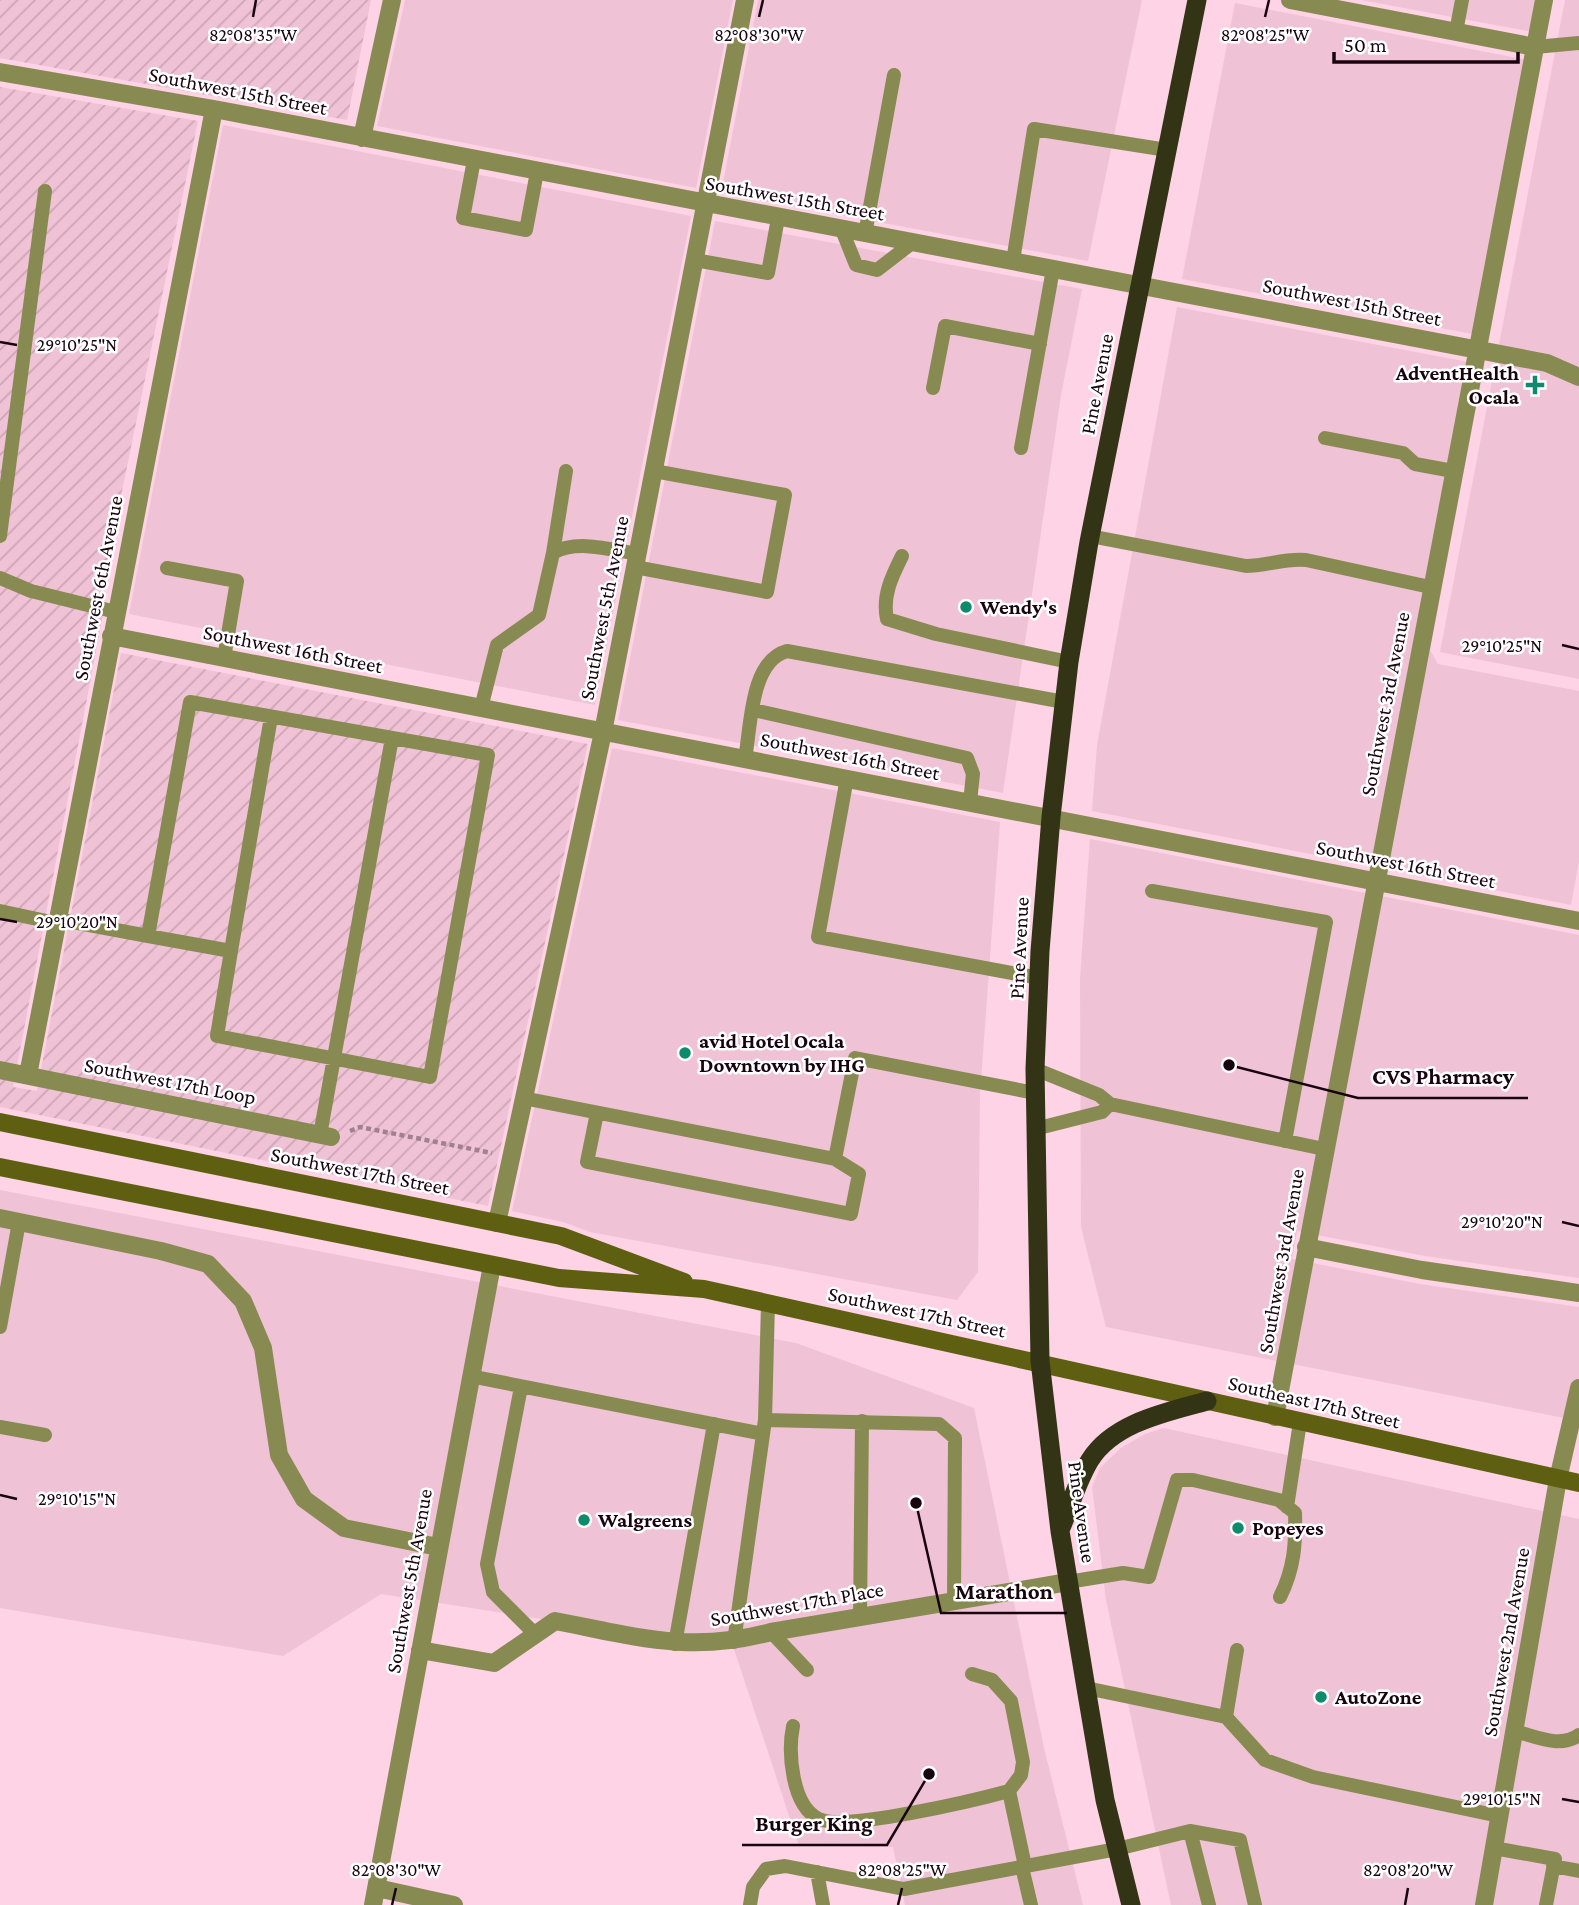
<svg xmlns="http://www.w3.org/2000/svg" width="1579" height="1905" font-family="'Crimson Pro',serif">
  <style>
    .built { fill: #f0c2d6 }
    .industrial { fill: url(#industrial-furrows) }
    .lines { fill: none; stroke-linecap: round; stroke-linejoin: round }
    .path { stroke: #a1808f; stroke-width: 4.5; stroke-dasharray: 5 3.5; stroke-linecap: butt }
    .service { stroke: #888b51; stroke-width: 14 }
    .minor { stroke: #888b51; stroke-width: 18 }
    .secondary { stroke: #5e5f11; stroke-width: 18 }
    .trunk { stroke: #323415; stroke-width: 19 }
    .ticks { fill: none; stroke: #18040e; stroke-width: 2.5 }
    .poi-dot { fill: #0e8a6d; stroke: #fff; stroke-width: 2.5 }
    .labels { text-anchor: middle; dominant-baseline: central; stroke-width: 5; stroke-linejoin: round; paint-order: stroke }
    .street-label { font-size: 21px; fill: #18040e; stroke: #fff }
    .poi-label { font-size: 21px; font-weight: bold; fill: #18040e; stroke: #fff; text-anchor: start }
    .ticks-label { font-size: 18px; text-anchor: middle; fill: #18040e; stroke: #fff; stroke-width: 5; stroke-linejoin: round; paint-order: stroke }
    .leader { fill: none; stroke: #18040e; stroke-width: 2.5 }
    .callout-dot { fill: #18040e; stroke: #fff; stroke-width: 2.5 }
    .callout-label { font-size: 23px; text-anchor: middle; font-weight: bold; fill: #18040e; stroke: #fff; stroke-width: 5; stroke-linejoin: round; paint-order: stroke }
  </style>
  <defs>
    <pattern id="industrial-furrows" width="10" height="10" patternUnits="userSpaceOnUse" patternTransform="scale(1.75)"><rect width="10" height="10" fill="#f0c2d6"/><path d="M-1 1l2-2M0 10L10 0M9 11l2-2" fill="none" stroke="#cda5b6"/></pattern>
  </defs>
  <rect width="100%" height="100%" fill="#fdd3e5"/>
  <path class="built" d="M405,0H733L696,188L377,126Z
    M758,0H1142L1088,261L721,193Z
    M1361,0H1551L1544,34Z
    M1565,0H1579V679L1440,652Z
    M1235,3L1538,62L1483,336L1182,279Z
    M223,125L691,216L595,705L129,614Z
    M715,221L1082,289L1061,395L1003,793L618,720Z
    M1177,307L1484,365L1430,650L1438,664L1579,691V861L1571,905L1092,811L1097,745Z
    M612,748L1000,822L980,1093L978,1272L957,1300L590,1232L563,1222L512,1211Z
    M1090,839L1579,935V1278L1425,1256L1297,1231L1292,1259L1420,1284L1579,1307V1421L1106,1327L1081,1227L1080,979Z
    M0,1190L796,1343L974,1408L1044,1748L1083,1905H905L893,1847L799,1846L734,1649L381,1594L283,1656L0,1608Z
    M1164,1428L1579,1519V1905H1171L1106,1600L1092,1487L1100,1468L1121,1448L1145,1434Z"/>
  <path class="industrial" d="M0,0H371L347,120L0,58Z
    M0,87L198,121L98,608L104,609L13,1087L37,1091L121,653L588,744L488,1206L0,1107Z"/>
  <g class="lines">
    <path class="path" d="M350,1131L360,1127L492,1153"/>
    <path class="service" d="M1456,32L1462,0
      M1535,47L1579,43
      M474,160L463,218L526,230L537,172
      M842,230L856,265L877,270L912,243
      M865,234L894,75
      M695,260L768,273L778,218
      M1013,261L1034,129L1167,150
      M933,388L945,326L1040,344
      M1325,438L1403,453L1415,464L1453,471
      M1021,448L1053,269
      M0,536L45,191
      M1090,536L1246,566C1267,566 1284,558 1306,560L1430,587
      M553,553L566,471
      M902,556C892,576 882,596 887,619L936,634L1069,662
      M635,567L767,592L785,495L654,471
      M167,568L237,581L224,658
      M0,578L31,591L116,612
      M190,702L488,755L430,1077L217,1036L231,951L148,936Z
      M481,708L497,645L539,615L553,553C577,539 612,550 638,554
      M754,710L967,758L973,774L970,802
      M745,759C751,727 750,661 787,651L1064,702
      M847,778L818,937L1039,978
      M1152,891L1326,922L1285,1141
      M0,911L56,923
      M57,919L148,936
      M231,951L271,717
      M523,1098L835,1159L855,1058L1035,1093
      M1110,1104L1324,1149
      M597,1113L587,1162L851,1214L859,1174L835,1159
      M1035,1129L1102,1112L1110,1104L1099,1095L1035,1069
      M320,1135L392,738
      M0,1327L19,1222
      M470,1376L763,1434
      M521,1387L487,1564L493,1592L535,1634
      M765,1420L939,1424L955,1438L954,1600
      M0,1427L45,1435
      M1287,1507L1300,1422
      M1068,1582L1123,1573L1149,1577L1177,1480H1193L1279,1500L1295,1513C1296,1544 1294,1569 1280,1597
      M860,1617L862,1421
      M771,1632L807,1670
      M734,1642L765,1420L768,1303
      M675,1644L714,1424
      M1086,1688L1226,1717L1237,1650
      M1226,1717L1265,1760L1313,1777L1499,1816
      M793,1726C788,1751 791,1806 819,1819C846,1831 976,1800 1009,1791L1021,1775L1023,1762L1011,1701L992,1680L972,1674
      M1514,1731C1535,1736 1560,1749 1579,1735
      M1009,1791L1025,1866
      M1190,1831L1240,1840L1255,1905
      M1494,1848L1555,1859L1546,1905
      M1553,1866L1579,1871
      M1022,1867L1031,1905
      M817,1872L823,1905
      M750,1905L753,1887L766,1869L785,1866L904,1889L1117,1849L1190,1831L1209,1905"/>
    <path class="minor" d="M1290,0L1535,47
      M0,72L214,109L1547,363L1579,377
      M362,138L392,0
      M111,636L1579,921
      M0,1070L331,1137
      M28,1075L214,109
      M0,1218L161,1251L208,1264L243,1301L263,1348L279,1455L304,1499L344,1528L438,1547
      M497,1223L603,732L745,0
      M1306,1247L1422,1270L1579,1293
      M1275,1417L1544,0
      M420,1650L494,1663L555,1621C634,1636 690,1654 771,1632L1068,1582
      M377,1888L454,1905
      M373,1905L492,1265
      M1484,1905L1558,1479L1579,1388"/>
    <path class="secondary" d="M0,1122L561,1236L684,1282
      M0,1167L559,1278L704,1289L1579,1483"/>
    <path class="trunk" d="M1060,1530C1070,1508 1077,1481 1090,1460C1114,1422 1168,1412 1207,1401
      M1131,1905L1105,1800L1086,1688L1060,1531L1040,1361L1035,1069L1040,951L1051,817L1069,662L1089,542L1197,0"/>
  </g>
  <path class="ticks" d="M253,17L256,0M759,17L763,0M1265,17L1269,0M0,342L17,345M1562,645L1579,649M0,919L17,922M1562,1222L1579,1226M0,1495L17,1499M1562,1799L1579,1802M392,1905L396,1888M898,1905L902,1888M1405,1905L1408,1888"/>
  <g class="poi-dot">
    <path d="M1531.5 374.5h7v7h7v7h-7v7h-7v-7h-7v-7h7z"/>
    <circle cx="966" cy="607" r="7"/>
    <circle cx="685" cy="1053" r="7"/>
    <circle cx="584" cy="1520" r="7"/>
    <circle cx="1238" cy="1528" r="7"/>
    <circle cx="1321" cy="1697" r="7"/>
  </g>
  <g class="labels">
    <g class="street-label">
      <text transform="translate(238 91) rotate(11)">Southwest 15th Street</text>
      <text transform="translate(795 198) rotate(10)">Southwest 15th Street</text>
      <text transform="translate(1352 302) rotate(11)">Southwest 15th Street</text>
      <text transform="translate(1097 384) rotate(-79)">Pine Avenue</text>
      <text transform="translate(98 588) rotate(-79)">Southwest 6th Avenue</text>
      <text transform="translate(604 608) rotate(-79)">Southwest 5th Avenue</text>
      <text transform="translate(293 649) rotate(11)">Southwest 16th Street</text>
      <text transform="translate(1385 704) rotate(-79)">Southwest 3rd Avenue</text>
      <text transform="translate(850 756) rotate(11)">Southwest 16th Street</text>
      <text transform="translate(1406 864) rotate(11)">Southwest 16th Street</text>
      <text transform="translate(1019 948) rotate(-87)">Pine Avenue</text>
      <text transform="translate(170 1081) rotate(11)">Southwest 17th Loop</text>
      <text transform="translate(360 1171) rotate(11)">Southwest 17th Street</text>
      <text transform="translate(1281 1261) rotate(-80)">Southwest 3rd Avenue</text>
      <text transform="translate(917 1312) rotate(12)">Southwest 17th Street</text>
      <text transform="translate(1314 1402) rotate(13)">Southeast 17th Street</text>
      <text transform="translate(1082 1512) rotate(82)">Pine Avenue</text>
      <text transform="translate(409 1581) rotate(-80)">Southwest 5th Avenue</text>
      <text transform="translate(797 1604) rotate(-10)">Southwest 17th Place</text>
      <text transform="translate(1506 1642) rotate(-80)">Southwest 2nd Avenue</text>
    </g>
    <g class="poi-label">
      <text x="1519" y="373" text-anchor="end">AdventHealth<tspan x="1519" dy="24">Ocala</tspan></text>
      <text x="980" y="607">Wendy's</text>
      <text x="699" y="1041">avid Hotel Ocala<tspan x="699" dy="24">Downtown by IHG</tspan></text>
      <text x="598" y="1520">Walgreens</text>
      <text x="1252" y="1528">Popeyes</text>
      <text x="1335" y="1697">AutoZone</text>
    </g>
  </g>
  <g class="ticks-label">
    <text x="253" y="41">82°08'35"W</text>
    <text x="759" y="41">82°08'30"W</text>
    <text x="1265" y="41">82°08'25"W</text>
    <text x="77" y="351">29°10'25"N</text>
    <text x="1502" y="652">29°10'25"N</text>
    <text x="77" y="928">29°10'20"N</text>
    <text x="1502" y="1228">29°10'20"N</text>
    <text x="77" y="1505">29°10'15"N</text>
    <text x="1502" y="1805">29°10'15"N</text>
    <text x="396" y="1876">82°08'30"W</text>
    <text x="902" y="1876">82°08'25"W</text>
    <text x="1408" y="1876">82°08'20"W</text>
  </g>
  <path class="leader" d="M1229 1065L1358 1098H1528M916 1503L941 1613H1067M929 1774L887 1845H742"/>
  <g class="callout-dot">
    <circle cx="1229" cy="1065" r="7"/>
    <circle cx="916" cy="1503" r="7"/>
    <circle cx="929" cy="1774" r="7"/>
  </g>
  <g class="callout-label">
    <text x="1443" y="1084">CVS Pharmacy</text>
    <text x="1004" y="1599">Marathon</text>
    <text x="814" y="1831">Burger King</text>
  </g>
  <path d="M1334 52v10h184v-10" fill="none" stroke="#18040e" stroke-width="3.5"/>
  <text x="1344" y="52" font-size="21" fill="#18040e" stroke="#ffffff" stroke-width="5" paint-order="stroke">50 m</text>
</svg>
